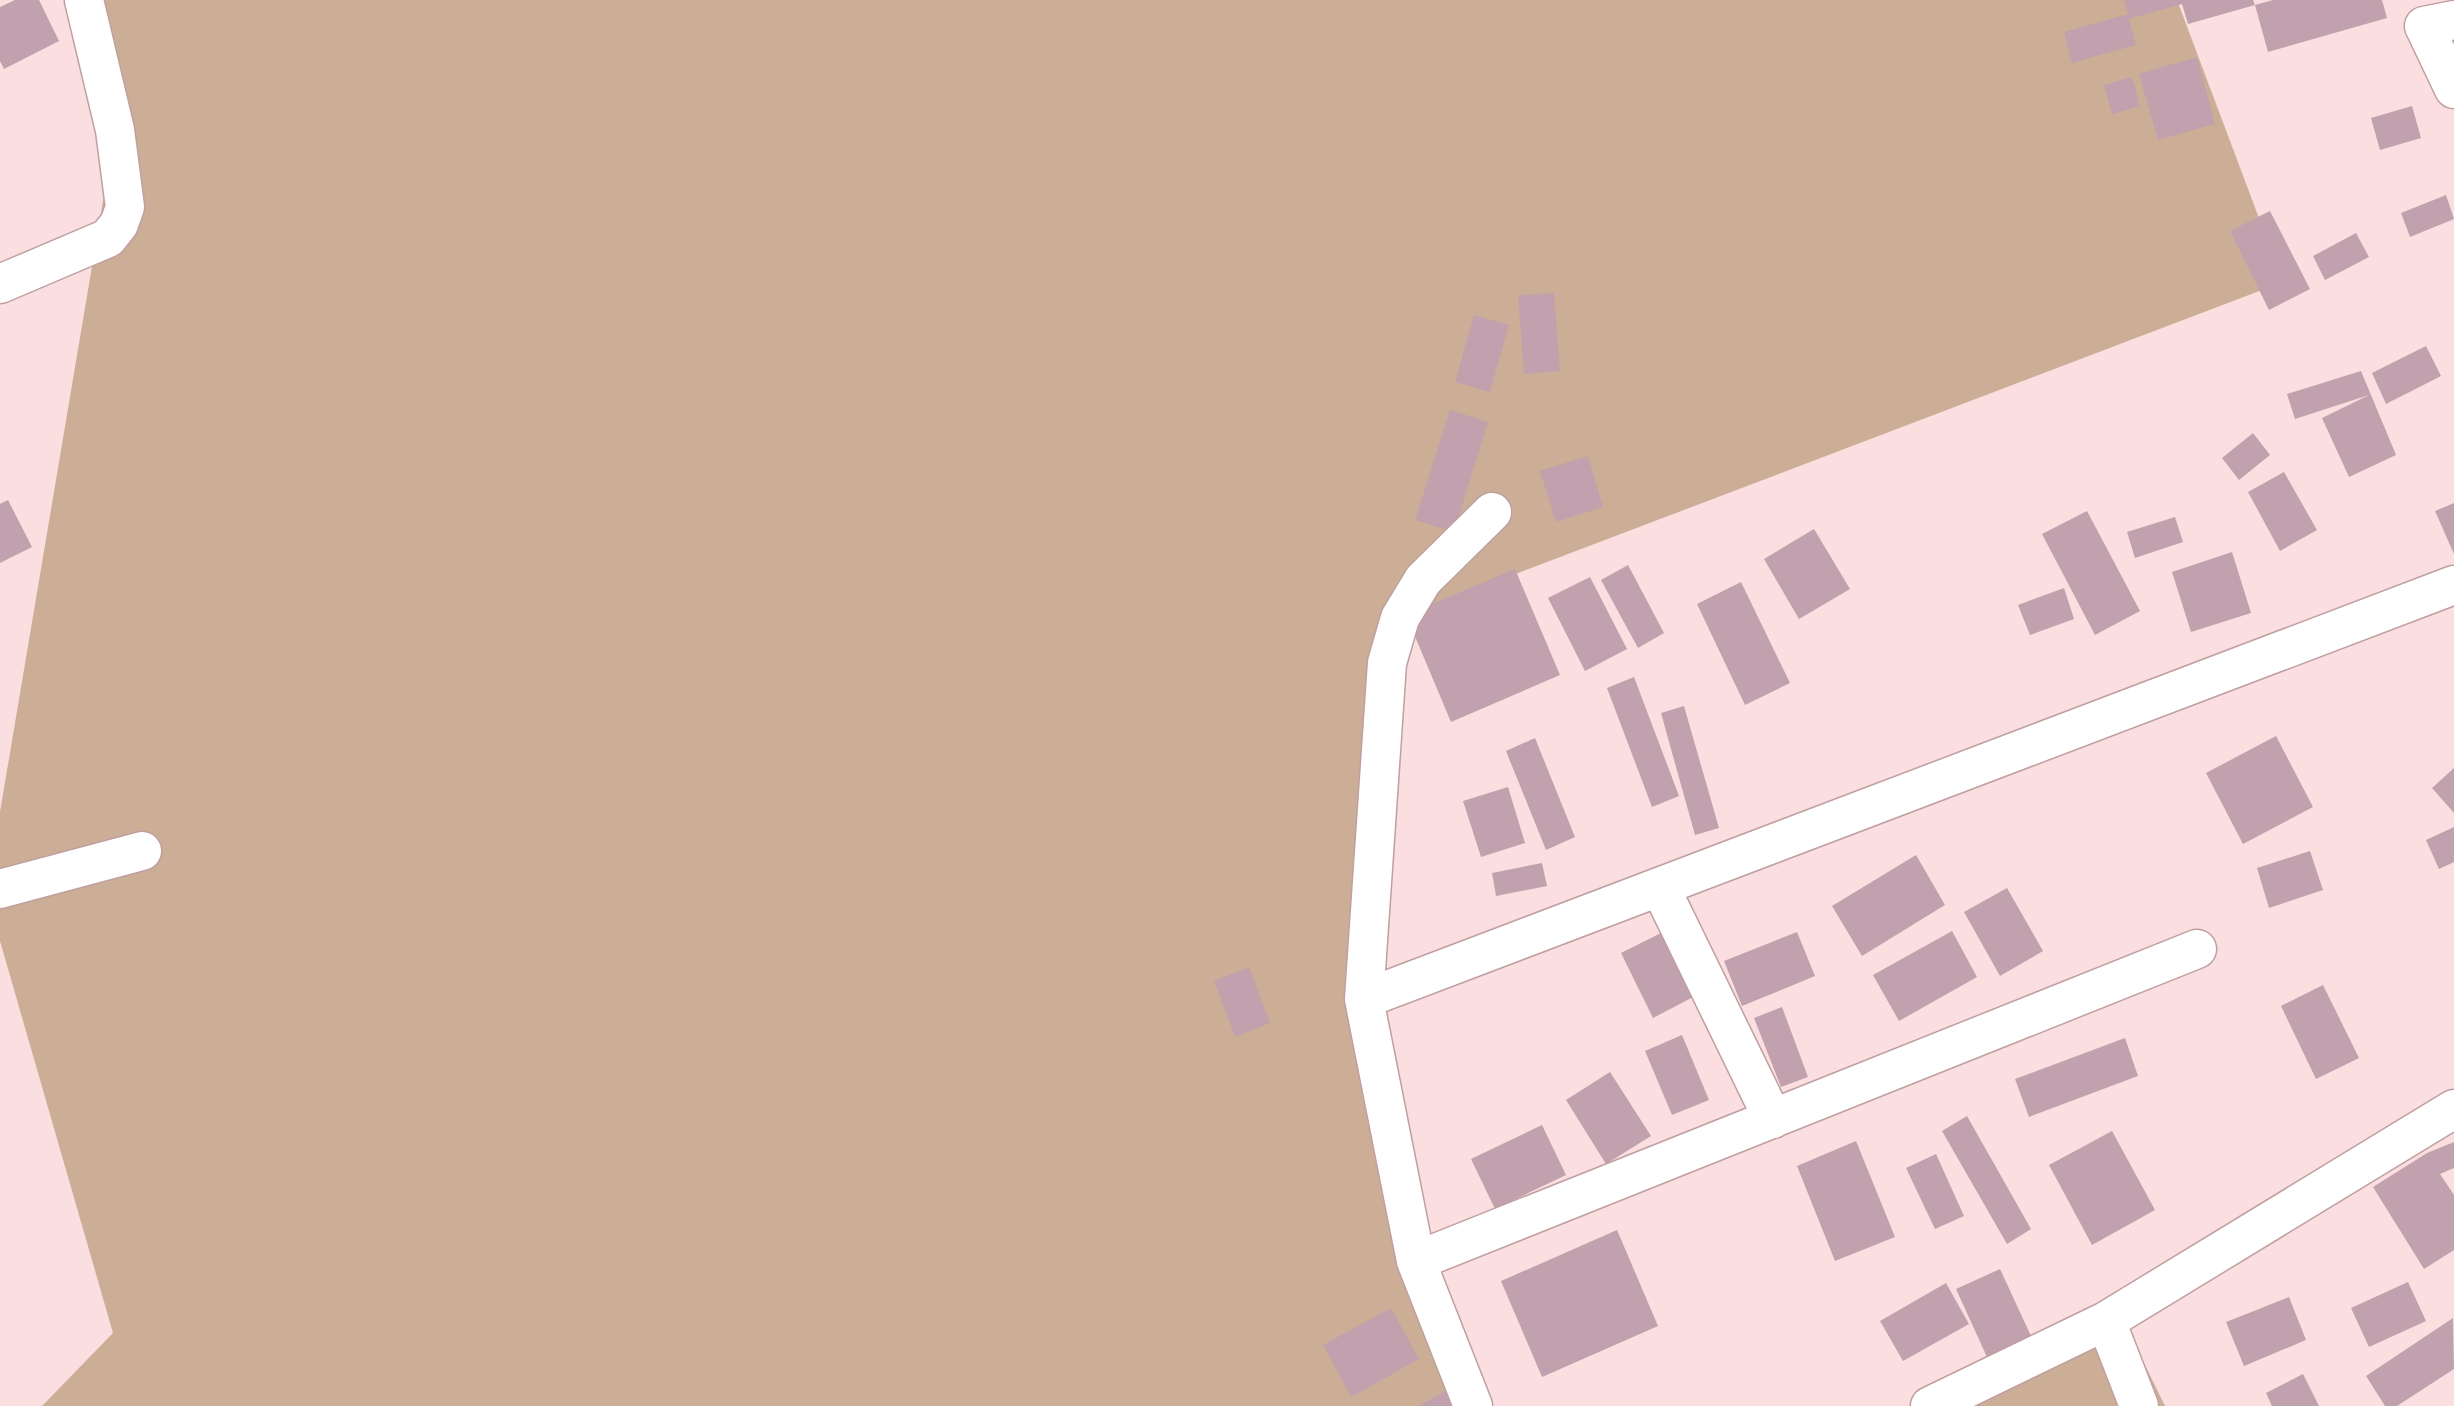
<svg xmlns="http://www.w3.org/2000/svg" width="2454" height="1406" font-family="'DejaVu Sans',sans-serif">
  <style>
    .green { fill: #ccae96 }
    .building { fill: #c0a1ad }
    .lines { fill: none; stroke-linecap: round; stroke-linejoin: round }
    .street-casing { stroke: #c09fa0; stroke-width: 41 }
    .street { stroke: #fff; stroke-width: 38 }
  </style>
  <rect width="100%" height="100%" fill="#fbdedf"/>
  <path class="green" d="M71,0H2177L2283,282L1400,618L1364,999L1472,1406H42L113,1333L0,941V812L115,130Z
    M2118,1310L2165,1406H1923Z"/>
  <path class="building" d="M15,0H39L59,41L4,69L0,61V7Z
    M2124,0H2253L2255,5L2188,24L2182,4L2129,19L2136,45L2072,63L2064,32L2128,14Z
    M2273,0H2382L2387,18L2268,52L2255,5Z
    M2197,57L2215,124L2158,140L2139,74Z
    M2132,77L2140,106L2112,114L2104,85Z
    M2412,106L2421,138L2380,150L2371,118Z
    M2446,195L2454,219L2410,237L2401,213Z
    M2270,211L2310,289L2269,310L2230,231Z
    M2356,233L2369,257L2325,280L2313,256Z
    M1554,293L1560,371L1524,374L1518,295Z
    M1474,315L1509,325L1490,392L1455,382Z
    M2426,346L2441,376L2386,404L2372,373Z
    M2361,371L2396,455L2349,477L2322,418L2369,395L2295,419L2287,394Z
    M1450,410L1488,422L1454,532L1415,520Z
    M2253,433L2270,455L2239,480L2222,458Z
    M1588,456L1603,507L1556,522L1540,471Z
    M2284,472L2317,530L2280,551L2248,492Z
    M8,500L32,547L0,563V504Z
    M2454,503V554L2435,511Z
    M2087,511L2140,611L2095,635L2042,534Z
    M2175,517L2183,542L2135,558L2127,532Z
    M1814,529L1850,589L1799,619L1764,559Z
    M2232,552L2251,613L2191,632L2172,572Z
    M1628,565L1664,633L1638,648L1601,580Z
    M1515,569L1560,675L1451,722L1406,615Z
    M1590,577L1627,649L1585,671L1548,598Z
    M1741,582L1790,683L1745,705L1697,604Z
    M2064,588L2074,619L2030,635L2018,605Z
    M1634,677L1679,796L1652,807L1607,688Z
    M1684,706L1719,828L1695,835L1661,713Z
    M2276,736L2313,807L2243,844L2206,773Z
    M1535,738L1575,837L1546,850L1506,751Z
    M2454,768V813L2432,788Z
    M1508,787L1525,843L1481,857L1463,801Z
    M2454,827V862L2439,869L2426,840Z
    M2310,851L2323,890L2269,908L2257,868Z
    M1916,855L1945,905L1862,956L1832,906Z
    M1542,863L1547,886L1496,896L1492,873Z
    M2007,888L2043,951L2000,976L1964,912Z
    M1665,931L1697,995L1653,1018L1621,953Z
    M1952,931L1977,977L1899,1021L1873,975Z
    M1797,932L1815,976L1742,1006L1724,961Z
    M1249,967L1270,1023L1235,1037L1214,981Z
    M2323,985L2359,1058L2316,1079L2281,1006Z
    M1782,1007L1808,1077L1781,1087L1754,1018Z
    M1682,1035L1709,1100L1672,1115L1645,1051Z
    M2125,1038L2138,1076L2029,1117L2015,1079Z
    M1610,1072L1651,1136L1606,1164L1566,1100Z
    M1967,1116L2031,1229L2007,1244L1942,1131Z
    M1542,1125L1566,1175L1495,1209L1471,1159Z
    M2112,1131L2155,1210L2092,1245L2049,1165Z
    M1856,1141L1895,1237L1835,1261L1797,1166Z
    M2454,1142V1168L2440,1174L2454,1195V1250L2424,1269L2373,1187L2427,1153Z
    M1936,1154L1964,1216L1935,1229L1906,1168Z
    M1617,1230L1658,1326L1542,1377L1501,1281Z
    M2000,1269L2031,1336L1987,1357L1956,1289Z
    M2408,1282L2426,1321L2369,1347L2351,1308Z
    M1946,1283L1969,1324L1903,1361L1880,1321Z
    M2289,1297L2306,1340L2244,1366L2226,1322Z
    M1391,1308L1419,1359L1351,1397L1323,1345Z
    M2453,1318L2454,1369L2397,1406H2385L2366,1376Z
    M2303,1374L2319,1406H2272L2266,1393Z
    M1451,1388L1460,1406H1418Z"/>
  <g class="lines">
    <g class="street-casing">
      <path id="street" d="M2454,20L2424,26L2454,89
        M0,284L108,238L119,224L125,207L115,130L84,0
        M1660,887L1773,1119
        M0,889L142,851
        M1364,999L1387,663L1400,618L1423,580L1492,512
        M1416,1261L2197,949
        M1473,1406L1416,1261L1364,999L2454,585
        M1930,1406L2106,1321
        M2139,1406L2106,1321L2454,1109"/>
    </g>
    <use href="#street" class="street"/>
  </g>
</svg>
